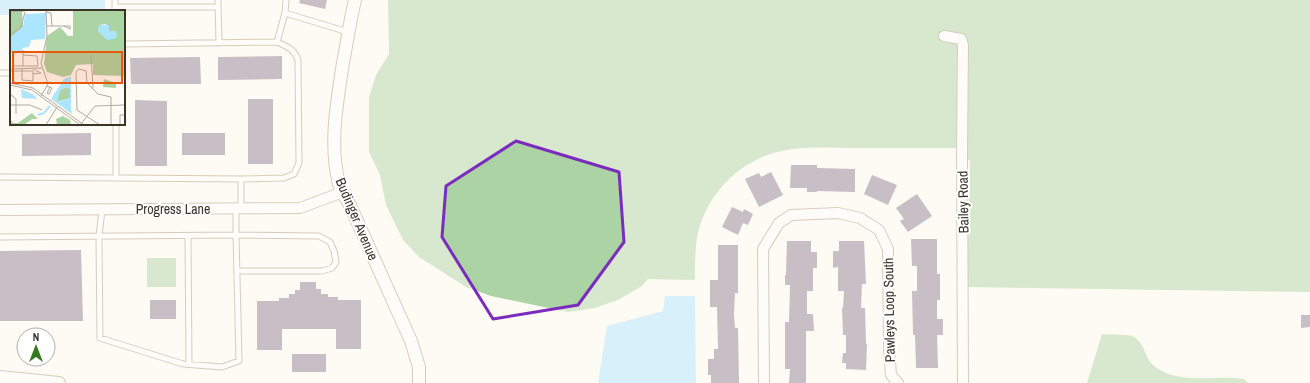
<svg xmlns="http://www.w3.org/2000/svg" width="1310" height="383" font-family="'Archivo Narrow',sans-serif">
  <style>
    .green { fill: #abd3a3 }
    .water { fill: #abe5ff }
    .building { fill: #86768f }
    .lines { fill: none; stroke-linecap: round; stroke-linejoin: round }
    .service-casing { stroke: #a7967b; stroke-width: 7 }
    .minor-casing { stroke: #a7967b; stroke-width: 12 }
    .tertiary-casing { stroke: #a7967b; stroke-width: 14 }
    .service { stroke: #fff; stroke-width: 5 }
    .minor { stroke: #fff; stroke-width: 10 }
    .tertiary { stroke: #fff; stroke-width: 12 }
    .marked { fill: none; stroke: #7b2cbf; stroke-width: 3; stroke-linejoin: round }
    .labels { text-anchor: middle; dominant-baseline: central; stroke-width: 4; stroke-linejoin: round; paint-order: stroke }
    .street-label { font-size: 14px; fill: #3b3429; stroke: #fff }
    .inset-river { fill: none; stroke: #abe5ff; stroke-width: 2 }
    .inset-road { fill: none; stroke: #b0aba3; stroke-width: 1 }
    .view { fill: #e8590c; fill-opacity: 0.15; stroke: #e8590c; stroke-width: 2 }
    .inset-edge { fill: none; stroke: #3b3429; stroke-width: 2 }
  </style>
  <rect width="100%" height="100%" fill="#fefaf4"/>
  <path class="green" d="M388,0H1310V292L967,287L970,160L961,159L959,149L957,148C922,148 888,148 854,148C832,148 809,146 787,150C742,157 706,193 697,237C695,251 695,265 695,279L694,280L648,279L642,286L618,300L595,308L568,312L491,296L466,287L419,257L403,240L386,205L380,175L369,152V97L376,75L389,54Z
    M147,258H176V287H147Z
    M1102,334C1108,335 1128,334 1132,336C1144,341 1144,356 1153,365C1156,368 1162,371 1166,373C1193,383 1217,375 1244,379L1248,383H1087Z"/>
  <path class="water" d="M0,0H105V11H11V15H0Z
    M665,296H695L696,383H598L607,326L663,311Z"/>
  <path class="building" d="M300,0H327L325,9L299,3Z
    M282,56V79L218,80V57Z
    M200,57L201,84H131L130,58Z
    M248,99H273V164H248Z
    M135,100L167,101V166H135Z
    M91,133V155L22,156V134Z
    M182,133H225V155H182Z
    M791,165H817V168L855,169V192L817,191V192H807V188H790Z
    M771,172L783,195L759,207L745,179L759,173L761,177Z
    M872,175L897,185L888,205L864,194Z
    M917,194L932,216L908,232L900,221L904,219L896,208Z
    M732,207L743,212L744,209L753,214L748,225L743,223L738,235L722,227Z
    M911,239H937V274H940V300H937V319H943V335H937L938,368H916L915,335H913L912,291H917V266H912Z
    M787,241H811V252H817V268H813V291H807V314H813L814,331H806V383H789L790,369H785V322H789L790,285H785V275H786Z
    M839,241H864L866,284H862L861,308H865L866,344H867L866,370L846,369V363H842L843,353H846V335H843L842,308H843L844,291H838V267L833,268V251H839Z
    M718,245H738V293H735L734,315L735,328H738L739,383H711V375H708V359H714V349H718L717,307H710V280H718Z
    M81,250L83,321H0V251Z
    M300,282H316V289H321V294H328V297H338V300H361V349H336V329H282V350H257V301H279V298H289V294H295V290H300Z
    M150,300H176V319H150Z
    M1301,315H1310V327L1301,328Z
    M292,354H326V372H292Z"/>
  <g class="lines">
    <g class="service-casing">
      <path id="service" d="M115,0V11
        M218,0L219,43
        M115,7H218
        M285,13L348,32
        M277,42L285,13L286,0
        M0,73H11
        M116,124V178
        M0,177L241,179L284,178L294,174L299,163L298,60C294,49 288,47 277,42L124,44
        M241,179V209
        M236,209V235L319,236L330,242L334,251L336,262L332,268L322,271H238
        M188,236L189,364
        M0,237C79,237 158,236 236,235L239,361L222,367L183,364L100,338L99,236L102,210"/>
    </g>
    <g class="minor-casing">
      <path id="minor" d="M944,36L961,39L963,45L962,154L963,383
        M0,210L300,208L343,192
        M764,383L763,249L779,223L791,215L838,213L860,218L879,230L888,249L889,348L891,375L898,383"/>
    </g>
    <g class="tertiary-casing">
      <path id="tertiary" d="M355,0C350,21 347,42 343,63C337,102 329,144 339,184C341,190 345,197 349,203L411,341L419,367V383
        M0,377L59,383"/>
    </g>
    <use href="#service" class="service"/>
    <use href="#minor" class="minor"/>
    <use href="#tertiary" class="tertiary"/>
  </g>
  <path d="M0 0H1310V383H0ZM516,141L619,172L624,242L578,305L493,319L442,237L446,186Z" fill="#fefaf4" fill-opacity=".55" fill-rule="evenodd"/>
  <path class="marked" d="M516,141L619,172L624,242L578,305L493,319L442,237L446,186Z"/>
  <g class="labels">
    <g class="street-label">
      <text transform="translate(963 202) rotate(-91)">Bailey Road</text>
      <text x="173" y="209">Progress Lane</text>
      <text transform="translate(357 219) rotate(67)">Budinger Avenue</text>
      <text transform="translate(889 310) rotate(-91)">Pawleys Loop South</text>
    </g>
  </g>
  <g transform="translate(10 10)">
    <rect width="115" height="115" fill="#fefaf4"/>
    <path d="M0,0H16L12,2L13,17L1,27L0,32ZM63,0H115V66L83,65V54L66,55L61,65L53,67L37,62L34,54L37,26L50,17L58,26H63ZM96,14L99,22L105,21L93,26L89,15ZM94,69L106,73V78L93,77ZM56,77L60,79V88L46,92L50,80ZM22,103L28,109H22L14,115H0V109L3,113H8ZM53,106L60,110L61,115H47L46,109Z" fill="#abd3a3" fill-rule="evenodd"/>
    <path d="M36,3L35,29L21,30L19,37L12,38V43H0L1,27L13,17L15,4ZM89,15H99V22L106,21L107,28L97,30L88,21ZM61,66V98L62,104L41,89L54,69ZM56,77L60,79V88L47,92L50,80ZM11,79L24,85L27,89L12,88Z" fill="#abe5ff" fill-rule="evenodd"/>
    <path class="inset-river" d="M28,105L34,103L40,96"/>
    <path class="inset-road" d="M0,2L25,0M36,2L41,3L42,16M37,16H60V19L54,16M0,26L11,17L15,2M13,40V56M3,45V56H28L27,46L13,45M81,45L83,78M0,59L32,58M23,59L31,63L23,64M0,61H23V71L12,70V59M0,73L23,78L74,115M0,75L22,80L70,115M37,76L42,78L39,84L37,83L40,77M0,84L6,89V104M31,86L38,74L31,53L37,26L36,0M0,95H20L32,100M71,114L85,96L115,95M36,115L47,97M90,115L67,100L66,62L69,59L76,61L77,73L88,84L101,87V115M110,115V105H115"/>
    <path class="view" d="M3,42H112V73H3Z"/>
    <rect width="115" height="115" class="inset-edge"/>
  </g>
  <g transform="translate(36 347)"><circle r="19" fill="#ffffff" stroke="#b1aea9"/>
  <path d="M0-3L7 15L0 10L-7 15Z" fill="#347a1d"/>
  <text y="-6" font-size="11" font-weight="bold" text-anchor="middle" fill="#3b3429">N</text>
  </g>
</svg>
